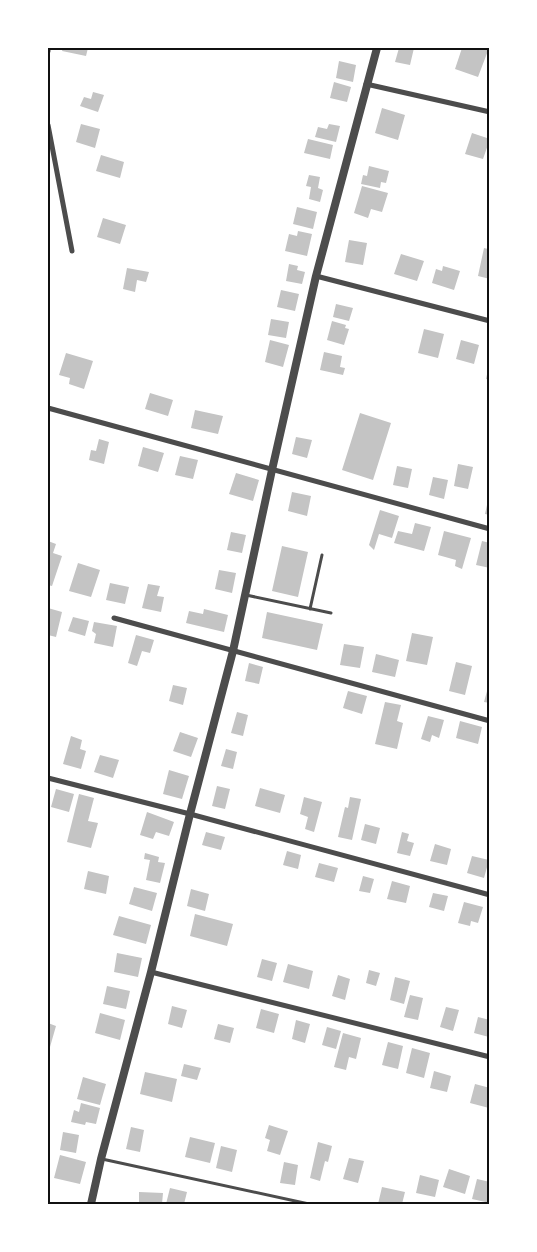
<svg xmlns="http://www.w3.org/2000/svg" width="537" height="1252" font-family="Barlow,sans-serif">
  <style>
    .building { fill: #c4c4c4 }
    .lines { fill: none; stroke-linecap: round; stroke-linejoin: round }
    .service { stroke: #4c4c4c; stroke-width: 3 }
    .minor { stroke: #4c4c4c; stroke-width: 5 }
    .tertiary { stroke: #4c4c4c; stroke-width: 8 }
    .neatline { fill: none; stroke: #111; stroke-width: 2 }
  </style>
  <rect width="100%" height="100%" fill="#fff"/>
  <path class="building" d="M63,48H88L86,56L62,51Z
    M399,48H414L410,65L395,62Z
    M462,48H489L478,77L455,69Z
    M339,61L356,65L353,82L336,78Z
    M334,82L351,87L347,102L330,98Z
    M93,92L104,95L98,112L80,106L84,97L91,99Z
    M382,108L405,115L398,140L375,133Z
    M81,124L100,129L95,148L76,142Z
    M329,124L340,126L336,142L315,137L318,127L327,129Z
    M472,133L490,139L483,159L465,154Z
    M308,139L333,145L330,159L304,153Z
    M101,155L124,162L120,178L96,171Z
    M369,166L389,171L386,183L381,182L380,188L361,184L363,175L367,176Z
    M309,175L320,177L318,188L323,190L320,202L309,199L311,187L306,186Z
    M362,186L388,193L382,212L371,209L368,218L354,213Z
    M297,207L317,212L313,229L293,224Z
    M103,218L126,225L120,244L97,237Z
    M298,231L312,234L307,256L285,251L289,234L297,236Z
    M349,240L367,243L363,265L345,262Z
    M489,245H490V279L478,276L484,248L488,249Z
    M401,254L424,261L417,281L394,274Z
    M289,264L298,266L297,270L305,272L302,284L286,281Z
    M443,266L460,271L454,290L432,283L436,269L442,271Z
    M127,268L149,272L146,282L137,280L135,292L123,289Z
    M281,290L299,294L295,311L277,307Z
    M336,304L353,308L349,321L333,317Z
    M271,319L289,322L286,338L268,335Z
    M332,321L346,325L345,328L349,329L344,345L327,340Z
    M424,329L444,334L438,358L418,353Z
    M270,340L289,345L283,367L265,362Z
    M461,340L479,345L474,364L456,359Z
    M324,352L342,356L340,367L345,368L343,375L320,370Z
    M66,353L93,361L84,389L69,384L70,378L59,375Z
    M489,365H490V380L486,379Z
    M150,393L173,400L168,416L145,409Z
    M195,410L223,416L218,434L191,428Z
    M360,413L391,423L373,480L342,470Z
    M296,437L312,440L307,458L292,454Z
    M99,439L109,442L104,464L89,460L91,450L96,451Z
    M143,447L164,453L158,472L138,466Z
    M180,456L198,460L193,479L175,475Z
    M458,464L473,467L468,489L454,486Z
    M397,466L412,469L408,488L393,485Z
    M236,473L259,480L253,501L229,494Z
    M433,477L448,480L444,499L429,495Z
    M292,492L311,496L307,516L288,511Z
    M489,496H490V515L485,514Z
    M380,510L399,516L392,538L379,534L374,550L369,545Z
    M415,523L431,527L424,551L394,543L398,531L412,534Z
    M444,531L471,538L462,569L455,566L456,560L438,555Z
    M231,532L246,535L242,553L227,550Z
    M48,541L56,544L53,553L62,556L52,586L48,585Z
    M482,541L490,543V568L476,565Z
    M282,546L308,552L298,597L272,591Z
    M78,563L100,570L91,597L69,591Z
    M219,570L236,573L232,593L215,589Z
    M110,583L129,587L125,604L106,600Z
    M148,584L160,586L157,596L164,597L161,612L142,608Z
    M48,608L62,612L56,637L48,635Z
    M204,609L228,615L224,632L186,623L189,611L203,614Z
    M267,612L323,624L317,650L262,638Z
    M73,617L89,621L85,636L68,631Z
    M94,622L117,626L113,647L94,643L96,634L92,631Z
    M412,633L433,637L427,665L406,661Z
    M136,635L154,640L150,653L142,651L137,666L128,663Z
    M344,644L364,647L360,668L340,665Z
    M376,654L399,660L395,677L372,672Z
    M456,662L472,666L465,695L449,691Z
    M249,663L263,667L259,684L245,681Z
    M489,684H490V703L484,702Z
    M173,685L187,688L183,705L169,701Z
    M348,691L367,696L362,714L343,708Z
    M385,702L401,705L397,721L403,723L397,749L375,744Z
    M237,712L248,715L243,736L231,733Z
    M428,716L444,720L439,738L432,735L430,742L421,739Z
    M460,721L482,727L478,744L456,738Z
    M180,732L198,738L191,757L173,751Z
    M71,736L82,740L80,749L86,751L81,769L63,764Z
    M226,749L237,752L233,769L221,766Z
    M100,755L119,760L113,778L94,772Z
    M169,770L189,776L182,799L163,794Z
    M217,786L230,789L225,809L212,806Z
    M260,788L285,795L280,813L255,806Z
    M56,789L74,794L69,812L51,807Z
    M79,794L94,798L88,821L98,823L91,848L67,842Z
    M304,797L322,802L314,832L305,829L308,817L300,814Z
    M350,797L361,799L352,840L338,837L345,807L348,808Z
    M147,812L174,822L169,836L156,832L153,839L140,835Z
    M365,824L380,828L376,844L361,840Z
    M206,832L225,837L221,850L202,845Z
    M402,832L409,834L407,841L414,843L410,856L397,853Z
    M435,844L451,849L447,865L430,861Z
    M287,851L301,855L298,869L283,865Z
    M145,853L159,857L158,862L165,863L160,883L146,880L150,860L144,859Z
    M472,856L489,860L484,878L467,873Z
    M319,863L338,868L334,882L315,877Z
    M88,871L109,876L106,894L84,889Z
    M363,876L374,879L370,893L359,891Z
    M392,881L410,886L406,903L387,899Z
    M134,887L157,893L152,911L129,904Z
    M191,889L209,894L205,911L187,906Z
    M433,893L448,896L444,911L429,907Z
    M464,902L483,907L478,923L471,921L470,926L458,923Z
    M195,914L233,924L227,946L190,936Z
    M119,916L151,925L146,944L113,935Z
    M117,953L142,958L138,977L114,972Z
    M262,959L277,963L272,981L257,977Z
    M288,964L313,971L309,989L283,982Z
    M369,970L380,973L376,986L366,983Z
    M338,975L350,979L345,1000L332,996Z
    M395,977L410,981L404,1004L390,1000Z
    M107,986L130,991L126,1009L103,1004Z
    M410,995L423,998L418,1020L404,1017Z
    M172,1006L187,1010L182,1028L168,1024Z
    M446,1007L459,1010L453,1031L440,1027Z
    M261,1009L279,1014L274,1033L256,1028Z
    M100,1013L125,1020L120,1040L95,1033Z
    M478,1017L490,1020L489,1037L474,1033Z
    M296,1020L310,1024L305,1043L292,1039Z
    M48,1023L56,1026L48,1054Z
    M218,1024L234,1028L230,1043L214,1039Z
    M327,1027L341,1031L336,1049L322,1045Z
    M343,1033L361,1038L356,1059L349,1057L346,1070L334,1067Z
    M388,1042L403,1046L398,1069L382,1065Z
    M412,1048L430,1053L424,1078L406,1073Z
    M184,1064L201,1068L197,1080L181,1076Z
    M434,1071L451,1076L447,1092L430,1088Z
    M145,1072L177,1079L172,1102L140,1094Z
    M83,1077L106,1084L100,1105L77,1099Z
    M475,1084L490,1088L489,1108L470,1103Z
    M81,1103L100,1108L96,1124L86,1122L85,1125L71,1122L74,1110L79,1112Z
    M269,1125L288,1131L280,1155L267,1151L270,1140L265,1138Z
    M131,1127L144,1130L140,1152L126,1149Z
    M63,1132L79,1135L76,1153L60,1150Z
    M190,1137L215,1143L210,1163L185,1157Z
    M318,1142L332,1146L328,1162L325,1161L320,1181L310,1178Z
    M221,1146L237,1150L232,1172L216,1168Z
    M60,1155L86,1162L80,1184L54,1178Z
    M349,1158L364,1161L358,1183L343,1179Z
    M284,1162L298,1165L295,1185L280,1183Z
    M449,1169L470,1176L465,1194L443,1187Z
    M420,1175L439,1180L435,1197L416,1193Z
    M477,1179L490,1182V1203L472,1199Z
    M382,1187L405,1192L402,1204H378Z
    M170,1188L187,1192L184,1204H166Z
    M139,1192L163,1193L162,1204H139Z"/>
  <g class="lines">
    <path class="service" d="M246,595L331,613
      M310,609L322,555
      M102,1159L309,1204"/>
    <path class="minor" d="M48,51V48
      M366,84L490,112
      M48,125L72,251
      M316,276L490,321
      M48,408L490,529
      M114,618L490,721
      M48,778L190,814L490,895
      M151,972L490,1057"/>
    <path class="tertiary" d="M91,1204L101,1159L151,972L190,814L233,651L272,470L316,276L377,48"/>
  </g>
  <rect width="537" height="1252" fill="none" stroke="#ffffff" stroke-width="98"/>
  <rect x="49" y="49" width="439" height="1154" class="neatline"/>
</svg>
